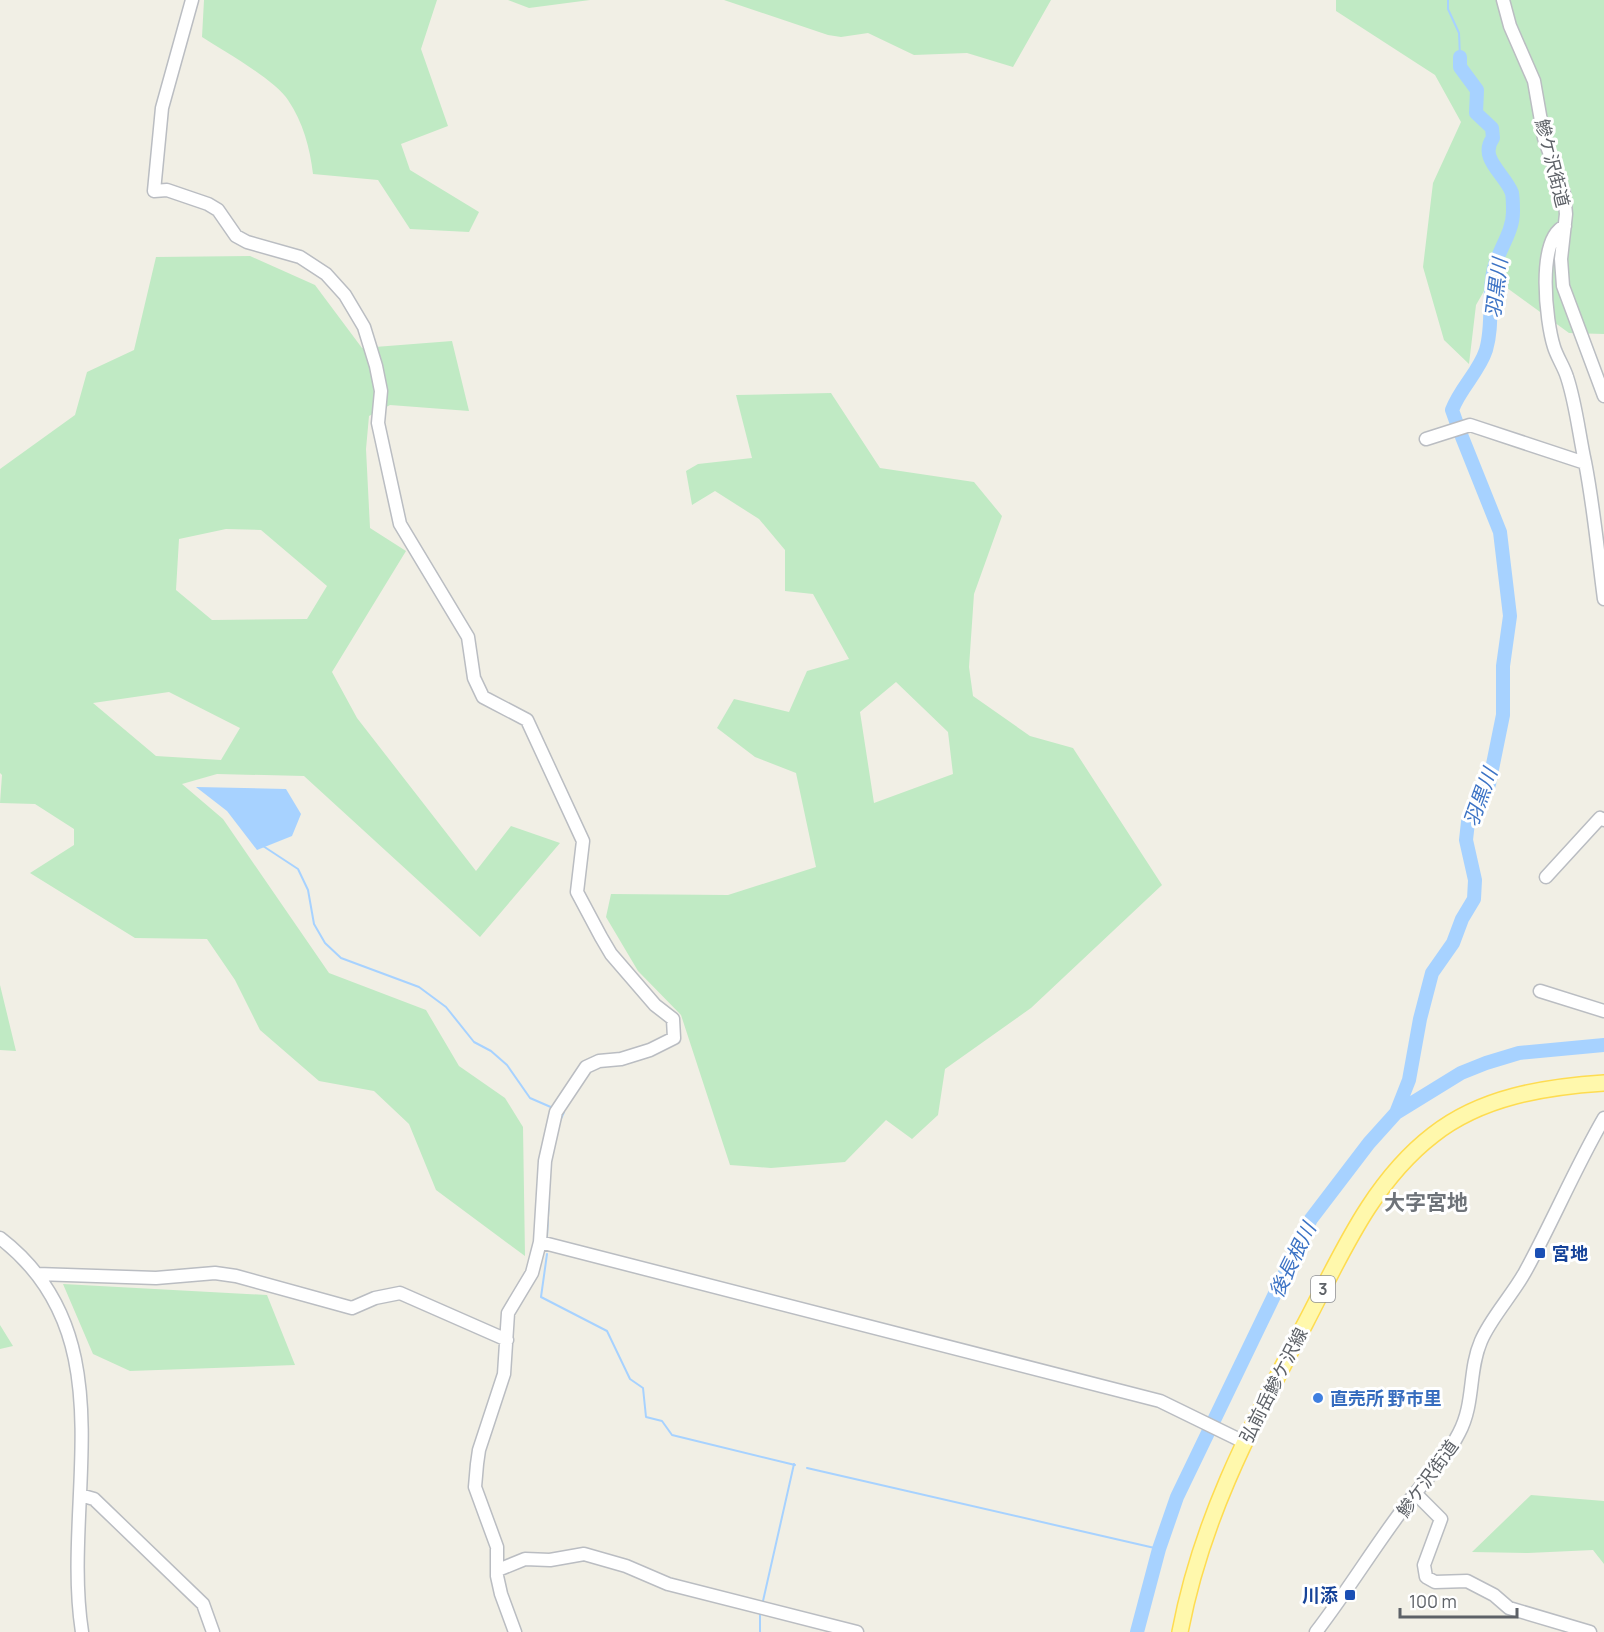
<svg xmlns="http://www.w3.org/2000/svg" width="1604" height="1632" font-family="Manrope,'Noto Sans JP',sans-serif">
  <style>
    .green { fill: #c0eac4; fill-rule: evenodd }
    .water { fill: #a7d2ff }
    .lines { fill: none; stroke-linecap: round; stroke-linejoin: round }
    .stream { stroke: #a7d2ff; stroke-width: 2 }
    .river { stroke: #a7d2ff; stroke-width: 14 }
    .minor-casing { stroke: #babdc2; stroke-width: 15 }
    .major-casing { stroke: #fedc51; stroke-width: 18 }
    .minor { stroke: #fff; stroke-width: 12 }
    .major { stroke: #fff8ac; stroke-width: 15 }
    .transit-dot { fill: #1a4fb4; stroke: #fff; stroke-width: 2 }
    .shop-dot { fill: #3f7fe0; stroke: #fff; stroke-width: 2 }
    .labels { text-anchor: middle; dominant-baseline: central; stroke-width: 6; stroke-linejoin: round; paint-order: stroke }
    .shield { fill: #fff; stroke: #8e9095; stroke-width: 1.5 }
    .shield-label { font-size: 16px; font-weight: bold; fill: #5d6167 }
    .street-label { font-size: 18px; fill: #5d6167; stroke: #fff }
    .transit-label { font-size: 18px; font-weight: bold; fill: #164399; stroke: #fff; text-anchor: start }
    .shop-label { font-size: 18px; font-weight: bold; fill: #366cbe; stroke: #fff; text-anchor: start }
    .water-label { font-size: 20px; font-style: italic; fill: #3c73c5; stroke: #fff }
    .quarter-label { font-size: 21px; font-weight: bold; fill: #6e7379; stroke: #fff }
  </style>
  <rect width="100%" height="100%" fill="#f1efe5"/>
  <path class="green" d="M204,0H437L421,49L448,126L401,144L410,170L479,212L469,232L410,229L378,180L313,174C310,148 303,122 288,100C275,80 224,51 202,37Z
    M508,0H590L529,8Z
    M724,0H1051L1013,67L967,53L914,55L868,33L841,37L828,35Z
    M1336,0H1604V334L1569,333L1492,277L1476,305L1469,364L1444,340L1423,267L1433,183L1461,122L1435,75L1336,11Z
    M250,256L315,285L362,348L452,341L469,411L390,405L369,416L366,449L370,528L406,551L332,672L357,718L476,871L511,826L560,843L480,937L304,776L217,774L182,784L223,819L329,973L426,1010L459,1066L505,1098L523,1127L525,1256L436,1190L409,1124L374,1091L319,1081L260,1030L235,980L207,939L135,938L30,873L74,845V829L35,804L0,803L2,775L0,773V469L75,415L87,372L134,350L156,257ZM226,529L261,530L327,586L307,619L212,620L176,590L179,539ZM169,692L240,728L221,760L156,756L93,703Z
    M831,393L880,468L974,482L1002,516L974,594L969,667L973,696L1030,736L1073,748L1162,885L1031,1008L945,1069L938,1115L912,1139L886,1120L845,1162L771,1168L730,1165L681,1015L638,971L606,917L611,894L728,895L816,867L796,773L755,757L717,728L734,699L789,712L807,671L849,659L813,594L785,591V550L759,519L715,491L692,505L686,471L698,464L752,458L736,395ZM896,682L948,732L953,774L874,803L860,712Z
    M0,985L16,1051L0,1050Z
    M63,1284L267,1295L295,1365L130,1371L93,1354Z
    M0,1325L13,1346L0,1349Z
    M1531,1495L1604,1501V1564L1593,1550L1528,1553L1472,1552Z"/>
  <path class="water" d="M196,787L286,789L301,814L292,836L257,850L227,811Z"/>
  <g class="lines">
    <path class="stream" d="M1448,0V9L1459,33L1460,57
      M263,846L298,869L308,890L314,924L325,943L341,958L419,987L446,1007L474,1042L491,1051L507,1065L530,1098L553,1108
      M560,1121L564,1112
      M547,1237L549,1197
      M547,1254L541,1297L607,1331L630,1379L643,1388L646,1417L662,1421L672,1435L795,1465
      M807,1468L1159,1549
      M763,1601L794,1464
      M760,1632V1614"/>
    <path class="river" d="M1457,424L1452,410C1460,388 1479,372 1486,350C1494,323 1487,295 1494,268C1499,249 1513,232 1513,212C1513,207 1513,198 1512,193C1505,174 1478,158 1493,138L1492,128L1476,113L1477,90L1460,67V57
      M1396,1113L1409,1080L1420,1019L1432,973L1453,943L1462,919L1474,899L1475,880L1466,840L1468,822L1489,784L1503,715V666L1510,616L1500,532L1462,437
      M1137,1632L1159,1549L1177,1497L1311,1219L1369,1143L1396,1113L1461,1073L1486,1063L1519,1053L1604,1045"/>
    <g class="minor-casing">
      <path id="minor" d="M192,0L162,108L154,191L167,190L208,204L218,210L236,236L247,242L300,257L326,274L345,295L364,327L376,366L381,391L378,423L400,524L468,637L474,678L483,697L527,720L583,841L577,892L601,937L611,954L655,1005L673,1019L674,1038L650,1050L621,1059L599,1061L586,1067L556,1112L545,1161L540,1242L532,1273L508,1313L504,1374L479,1450L477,1464L475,1487L497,1547V1576L501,1594L515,1632
        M1503,0L1510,26L1534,81L1544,138L1564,194L1566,214L1561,259L1563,286L1604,396
        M1565,226C1536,238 1546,322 1554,347C1557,357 1564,367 1567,377C1576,404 1579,435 1585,462C1594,508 1598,554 1604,599
        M1426,439L1470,425L1585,463
        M1546,877L1600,818L1604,820
        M1540,991L1604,1011
        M0,1238C129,1337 61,1498 82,1632
        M540,1242L1160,1401L1244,1442
        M37,1274L156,1278L215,1273L236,1276L352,1308L375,1298L400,1293L507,1340
        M1416,1494L1441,1519L1424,1565L1426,1577L1435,1582L1467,1581L1494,1595L1509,1608L1590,1632
        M80,1495L94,1499L203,1604L213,1632
        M498,1570L525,1559L550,1560L584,1554L626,1566L668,1584L857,1632
        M1316,1632C1346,1593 1371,1552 1400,1513C1420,1485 1443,1464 1459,1433C1475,1403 1468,1371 1481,1341C1490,1319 1513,1294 1525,1272C1553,1221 1575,1168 1604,1118"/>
    </g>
    <g class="major-casing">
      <path id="major" d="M1180,1632C1202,1516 1252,1425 1306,1322C1341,1255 1372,1182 1433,1135C1481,1097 1544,1087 1604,1083"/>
    </g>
    <use href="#minor" class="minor"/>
    <use href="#major" class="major"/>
  </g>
  <g class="transit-dot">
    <rect x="1534" y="1247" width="12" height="12" rx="3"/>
    <rect x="1344" y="1589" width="12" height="12" rx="3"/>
  </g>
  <circle class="shop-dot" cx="1318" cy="1398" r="6"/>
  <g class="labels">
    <rect class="shield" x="1311" y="1276" width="24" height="26" rx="4.5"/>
    <g class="shield-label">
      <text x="1323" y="1289">3</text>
    </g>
    <g class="street-label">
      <text transform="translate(1553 163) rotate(76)">鰺ケ沢街道</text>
      <text transform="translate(1273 1385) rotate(-63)">弘前岳鰺ケ沢線</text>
      <text transform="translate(1427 1478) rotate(-54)">鰺ケ沢街道</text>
    </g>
    <g class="transit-label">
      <text x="1552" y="1253">宮地</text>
      <text x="1338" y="1595" text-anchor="end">川添</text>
    </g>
    <g class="shop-label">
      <text x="1330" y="1398">直売所 野市里</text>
    </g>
    <g class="water-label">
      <text transform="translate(1496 288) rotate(-83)">羽黒川</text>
      <text transform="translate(1480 797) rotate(-70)">羽黒川</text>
      <text transform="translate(1292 1260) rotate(-64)">後長根川</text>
    </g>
    <g class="quarter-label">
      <text x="1426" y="1202">大字宮地</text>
    </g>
  </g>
  <path d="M1400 1608v9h117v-9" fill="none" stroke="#5d6167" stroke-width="3"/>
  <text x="1409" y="1608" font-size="18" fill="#5d6167" stroke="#ffffff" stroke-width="4.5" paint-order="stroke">100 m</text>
</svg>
